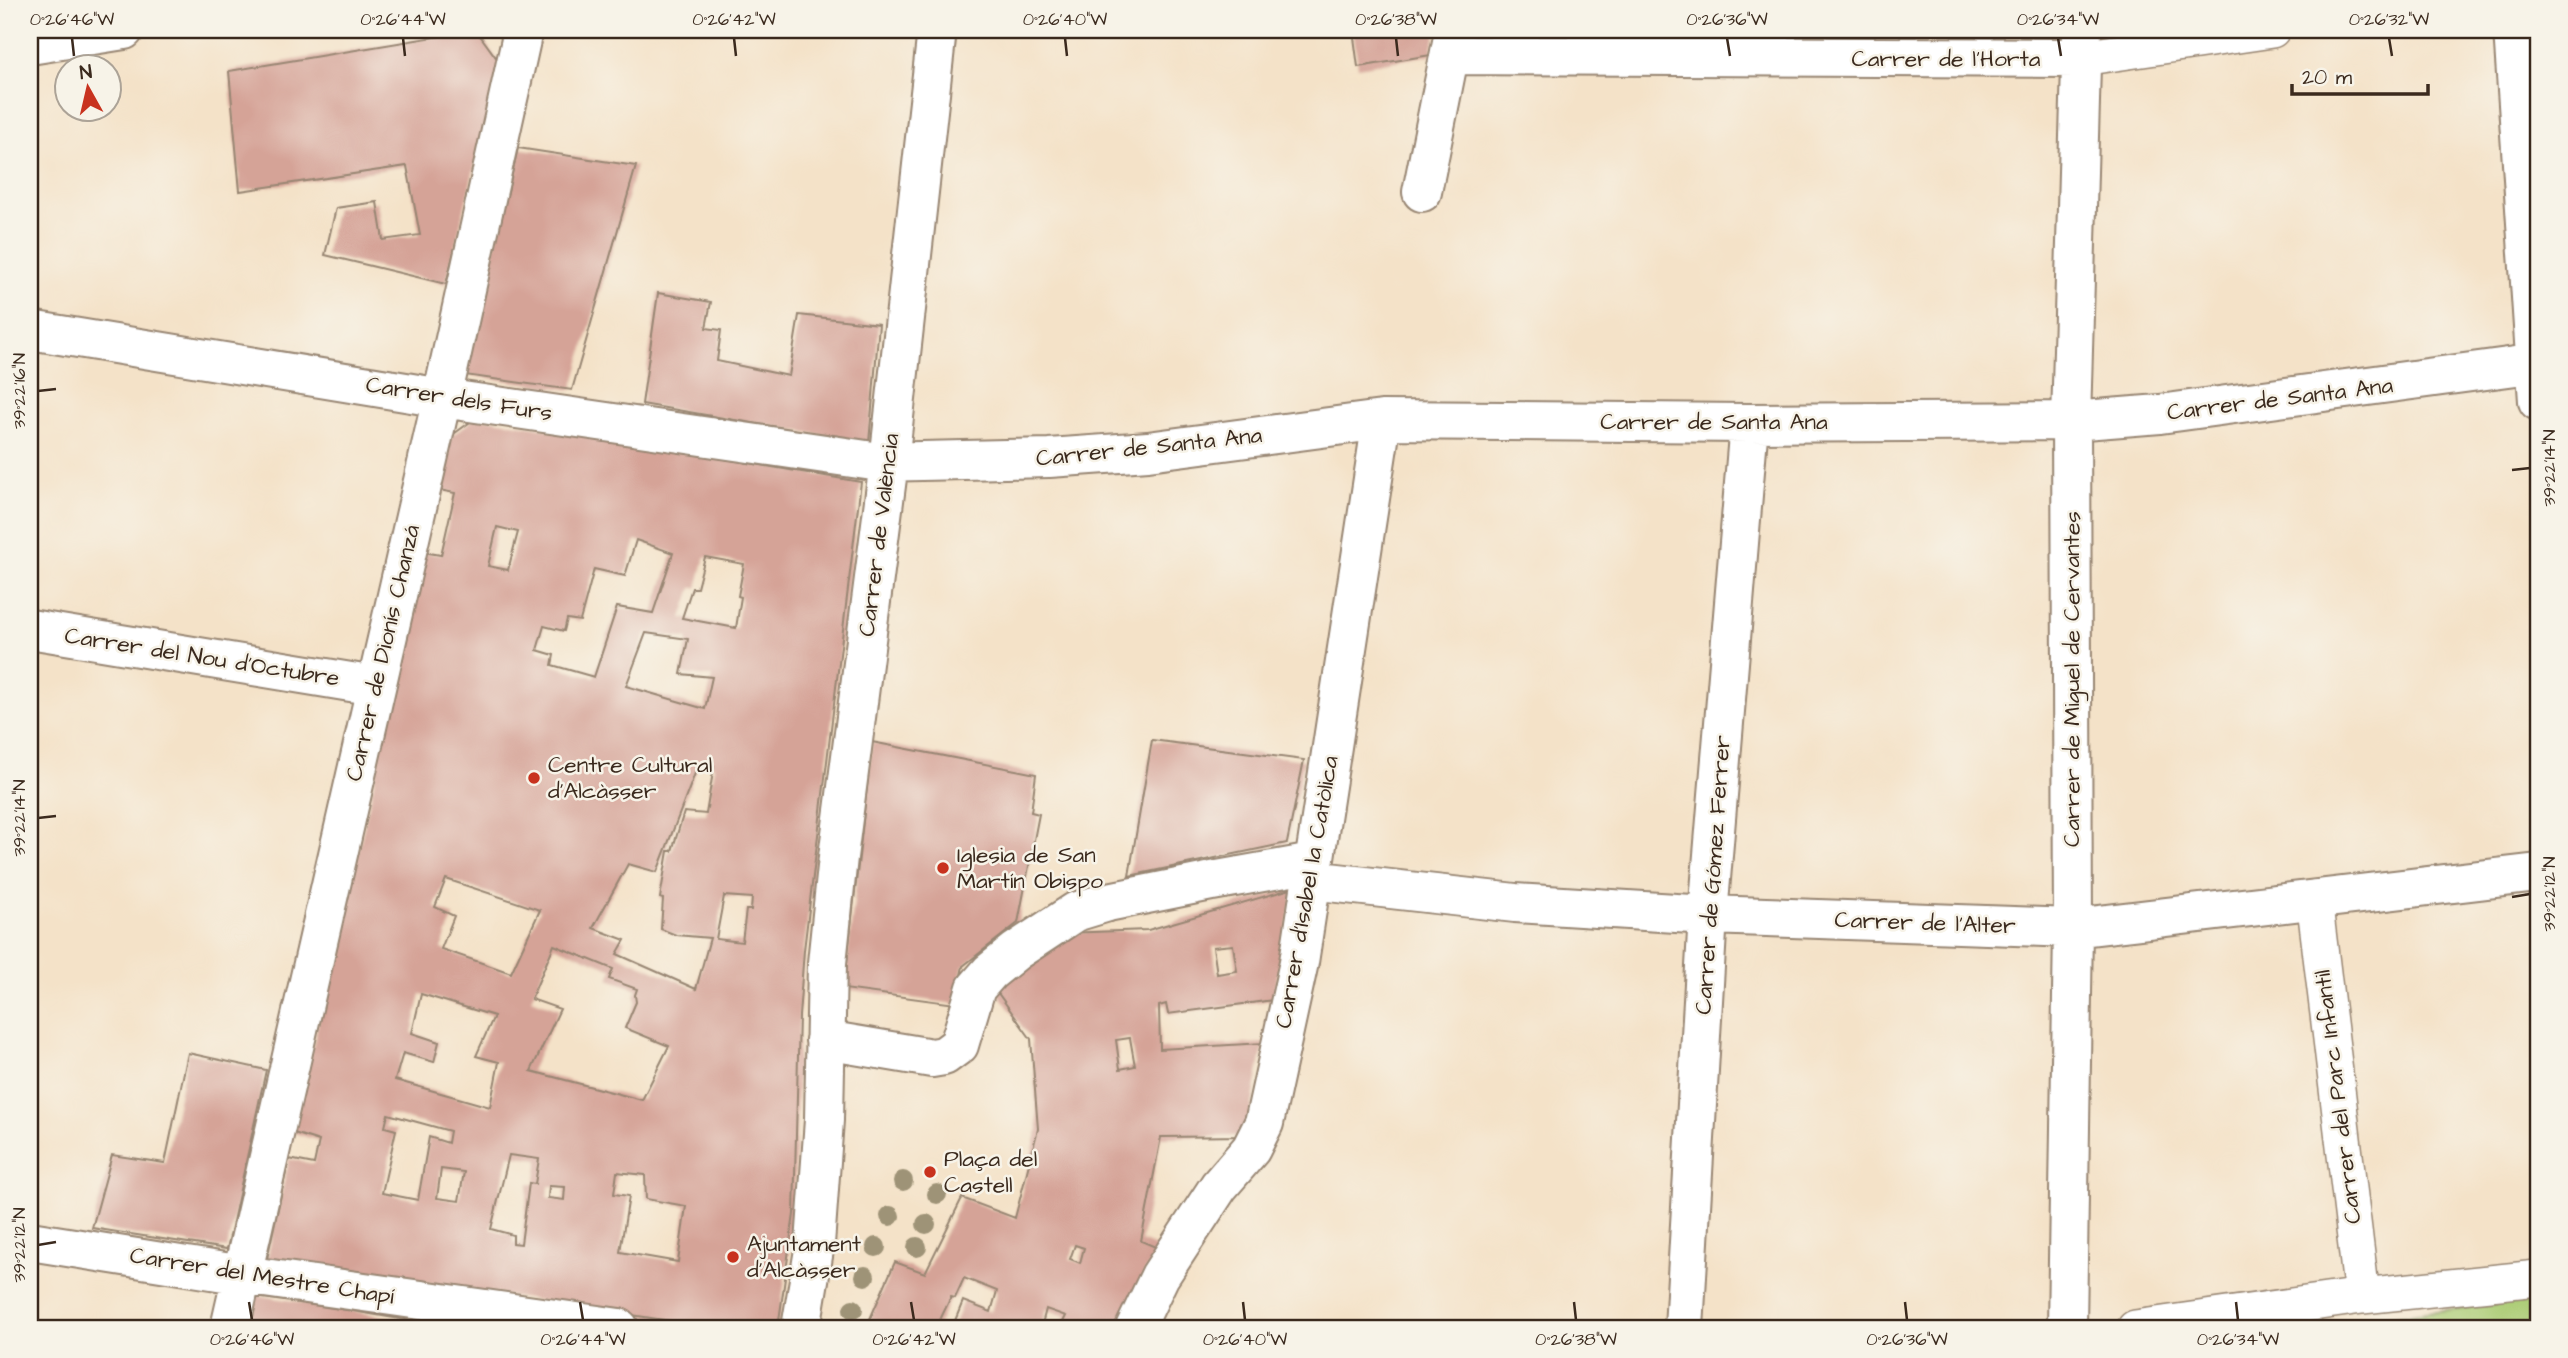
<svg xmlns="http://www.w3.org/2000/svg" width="2568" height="1358" font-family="'Architects Daughter',sans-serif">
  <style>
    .green { fill: #abcc74; stroke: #737b49; stroke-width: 2 }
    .building { fill: #d5a397; fill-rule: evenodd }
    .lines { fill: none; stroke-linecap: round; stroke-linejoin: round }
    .pedestrian-casing { stroke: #988673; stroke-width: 38 }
    .minor-casing { stroke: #988673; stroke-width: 42 }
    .tertiary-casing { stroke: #988673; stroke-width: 42 }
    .pedestrian { stroke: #fff; stroke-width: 35 }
    .minor { stroke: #fff; stroke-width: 38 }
    .tertiary { stroke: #fff; stroke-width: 38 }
    .tree { fill: #9e9377 }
    .ticks { fill: none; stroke: #3b2a1e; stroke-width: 2.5 }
    .poi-dot { fill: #c8321e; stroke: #f7f3e8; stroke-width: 2.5 }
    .labels { text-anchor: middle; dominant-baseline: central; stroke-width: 5; stroke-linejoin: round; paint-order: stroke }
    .street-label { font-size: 23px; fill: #3b2a1e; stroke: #f7f3e8 }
    .poi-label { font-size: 23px; fill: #3b2a1e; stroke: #f7f3e8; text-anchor: start }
    .neatline { fill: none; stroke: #3b2a1e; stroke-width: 2.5 }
    .ticks-label { font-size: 18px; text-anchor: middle; fill: #3b2a1e }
  </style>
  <rect width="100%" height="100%" fill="#f7f3e8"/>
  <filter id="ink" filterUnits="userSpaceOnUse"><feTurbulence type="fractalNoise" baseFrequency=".0143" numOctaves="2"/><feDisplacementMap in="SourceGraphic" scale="14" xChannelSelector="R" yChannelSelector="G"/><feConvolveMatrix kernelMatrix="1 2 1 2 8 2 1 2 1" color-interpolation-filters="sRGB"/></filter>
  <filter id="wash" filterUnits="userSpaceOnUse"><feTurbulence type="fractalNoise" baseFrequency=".00686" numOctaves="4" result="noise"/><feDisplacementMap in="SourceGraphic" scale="28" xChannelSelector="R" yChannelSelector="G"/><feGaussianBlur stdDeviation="1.57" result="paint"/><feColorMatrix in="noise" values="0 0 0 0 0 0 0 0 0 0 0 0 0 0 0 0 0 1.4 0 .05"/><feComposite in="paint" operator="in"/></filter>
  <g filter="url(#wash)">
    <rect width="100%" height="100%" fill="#f4e2c8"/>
    <path class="green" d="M2538,1299V1328H2294Z"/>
    <g id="blocks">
      <path class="building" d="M476,30L500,63L446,284L325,255L336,208L377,202L383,240L420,235L407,166L240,191L229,71Z
        M1353,30H1436L1431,55L1358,67Z
        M518,148L636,166L572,390L465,375Z
        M658,293L711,302L706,328L721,330L717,361L789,376L799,315L879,324L869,443L642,404Z
        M477,417L861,482L804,950L799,1016L794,1214L778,1328H716L267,1259L289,1159L314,1164L319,1141L294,1133L300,1101L372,792L423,552L441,555L455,493L439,490L451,436ZM497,527L518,532L508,570L488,566ZM636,540L673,553L653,613L617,607L594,677L552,665L554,655L537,650L544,626L564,631L567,619L580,621L594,569L625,576ZM705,557L744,564L738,596L741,597L736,628L682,618L692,588H697ZM646,633L688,639L681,674L712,677L705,709L626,686ZM699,763L714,766L706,814L684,812L672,851H668L660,898L663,899L661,929L676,935L710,938L696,989L617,954L625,940L593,928L628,864L657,872ZM446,879L540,910L511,973L441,949L454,916L435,907ZM724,896L752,898L751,910H746L742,942L716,939ZM554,945L613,969L609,979L637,989L635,995L636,1002L625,1028L669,1046L642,1100L531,1071L560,1009L531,999ZM421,994L494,1016L476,1056L499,1062L490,1107L395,1080L403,1053L434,1062L439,1042L412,1033ZM388,1114L450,1131L448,1143L429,1137L418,1200L382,1193L396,1130L385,1127ZM509,1155L539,1159L535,1184L529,1183L521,1244L513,1243V1235L491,1229ZM441,1169L464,1172L459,1201L437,1198ZM617,1172L645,1175L646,1199L686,1206L678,1262L620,1252L629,1196L614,1194ZM549,1186L565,1187L564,1200L548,1198Z
        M1152,740L1304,760L1287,843L1129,876Z
        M872,742L1036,774L1031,812L1039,814L1018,923L963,966L955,1004L844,989Z
        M1294,888L1273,1000L1168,1014L1166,1004L1159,1006L1160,1049L1264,1043L1246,1136L1161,1137L1141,1241L1158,1248L1115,1328H1060L1066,1316L1046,1309L1041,1328H952L963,1301L991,1312L997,1291L964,1278L955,1298L951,1297L938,1324L948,1328H866L895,1262L925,1273L962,1198L1015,1218L1038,1129L1031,1039L995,989L1065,933L1148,930ZM1233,945L1237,971L1217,974L1213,947ZM1130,1038L1135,1066L1120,1069L1116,1040ZM1075,1245L1084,1248L1080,1263L1070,1259Z
        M188,1053L266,1070L227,1249L92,1228L112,1155L165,1163Z
        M257,1295L448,1327V1328H249Z"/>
    </g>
  </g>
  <g filter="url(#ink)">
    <use href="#blocks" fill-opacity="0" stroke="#988673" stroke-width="2"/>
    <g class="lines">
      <g class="pedestrian-casing">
        <path id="pedestrian" d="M2081,58L2272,30
          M2314,898L2362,1296
          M2135,1328L2362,1296L2538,1278"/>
      </g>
      <g class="minor-casing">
        <path id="minor" d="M2513,30L2538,401
          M1450,55L2081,58
          M1422,192L1454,32
          M30,330L442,398L880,462L1049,458L1148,451L1382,420L1749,423L2071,421L2160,414L2538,363
          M30,629L375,686
          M1311,880L1515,903L1708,915L2073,928L2538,873
          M825,1040L932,1058L944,1056L959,1045L976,988L990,972L1016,951L1075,912L1108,902L1212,881L1313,863
          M30,1241L243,1275L619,1328
          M230,1328L442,398L521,40L520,30
          M801,1328L815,1244L824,1120L827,963L838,857L889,462L937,30
          M1135,1328L1160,1276L1219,1186L1251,1149L1264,1123L1299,962L1382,420
          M1684,1328L1708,915L1749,423
          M2067,1328L2073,928L2071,421L2082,30"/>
      </g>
      <g class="tertiary-casing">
        <path id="tertiary" d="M30,45L124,30"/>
      </g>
      <use href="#pedestrian" class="pedestrian"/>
      <use href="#minor" class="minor"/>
      <use href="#tertiary" class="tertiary"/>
    </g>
    <g class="tree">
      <circle cx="903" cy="1181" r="10"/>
      <circle cx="937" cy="1194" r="10"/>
      <circle cx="890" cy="1216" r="10"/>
      <circle cx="926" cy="1224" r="10"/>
      <circle cx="876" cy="1247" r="10"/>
      <circle cx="917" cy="1247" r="10"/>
      <circle cx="865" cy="1276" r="10"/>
      <circle cx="853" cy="1309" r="10"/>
    </g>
  </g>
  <path class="ticks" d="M72,38L74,56M403,38L405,56M734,38L736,56M1065,38L1067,56M1396,38L1398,56M1727,38L1730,56M2058,38L2061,56M2389,38L2392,56M38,391L56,389M2512,470L2530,468M38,818L56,816M2512,897L2530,894M38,1245L56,1242M249,1302L252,1320M580,1302L583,1320M911,1302L914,1320M1243,1302L1245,1320M1574,1302L1576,1320M1905,1302L1907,1320M2236,1302L2238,1320"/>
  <g class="poi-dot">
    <circle cx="534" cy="778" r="7"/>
    <circle cx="943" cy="868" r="7"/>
    <circle cx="930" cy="1172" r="7"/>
    <circle cx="733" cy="1257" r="7"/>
  </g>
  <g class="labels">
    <g class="street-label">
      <text x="1946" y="59">Carrer de l'Horta</text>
      <text transform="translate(459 399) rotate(9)">Carrer dels Furs</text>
      <text transform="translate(2280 399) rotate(-7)">Carrer de Santa Ana</text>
      <text x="1714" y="422">Carrer de Santa Ana</text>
      <text transform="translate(1149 447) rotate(-6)">Carrer de Santa Ana</text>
      <text transform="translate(879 535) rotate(-83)">Carrer de València</text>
      <text transform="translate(383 653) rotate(-77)">Carrer de Dionís Chanzá</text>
      <text transform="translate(202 657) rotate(9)">Carrer del Nou d'Octubre</text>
      <text transform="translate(2072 679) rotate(-90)">Carrer de Miguel de Cervantes</text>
      <text transform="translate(1713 875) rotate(-86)">Carrer de Gómez Ferrer</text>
      <text transform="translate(1307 892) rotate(-80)">Carrer d'Isabel la Catòlica</text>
      <text transform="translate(1925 923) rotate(2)">Carrer de l'Alter</text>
      <text transform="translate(2338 1097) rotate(-97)">Carrer del Parc Infantil</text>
      <text transform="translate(262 1276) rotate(9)">Carrer del Mestre Chapí</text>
    </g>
    <g class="poi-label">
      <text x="548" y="765">Centre Cultural<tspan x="548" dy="26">d'Alcàsser</tspan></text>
      <text x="957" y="855">Iglesia de San<tspan x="957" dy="26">Martín Obispo</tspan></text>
      <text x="944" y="1159">Plaça del<tspan x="944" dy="26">Castell</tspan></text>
      <text x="747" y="1244">Ajuntament<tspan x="747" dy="26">d'Alcàsser</tspan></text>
    </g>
  </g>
  <rect width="2568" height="1358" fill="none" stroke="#f7f3e8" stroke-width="77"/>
  <g transform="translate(88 88) rotate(352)"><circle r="33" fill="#f7f3e8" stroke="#aca397" stroke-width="2"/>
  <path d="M0-5L12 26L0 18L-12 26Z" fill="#c8321e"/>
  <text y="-10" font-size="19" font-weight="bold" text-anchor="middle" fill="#3b2a1e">N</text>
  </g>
  <path d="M2292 84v10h136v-10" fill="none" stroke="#3b2a1e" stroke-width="3.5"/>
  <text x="2302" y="84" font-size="21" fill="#3b2a1e" stroke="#f7f3e8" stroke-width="5" paint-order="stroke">20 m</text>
  <rect x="38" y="38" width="2492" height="1282" class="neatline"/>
  <g class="ticks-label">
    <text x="72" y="25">0°26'46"W</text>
    <text x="403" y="25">0°26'44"W</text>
    <text x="734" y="25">0°26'42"W</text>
    <text x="1065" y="25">0°26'40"W</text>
    <text x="1396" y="25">0°26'38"W</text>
    <text x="1727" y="25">0°26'36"W</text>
    <text x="2058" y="25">0°26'34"W</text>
    <text x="2389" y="25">0°26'32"W</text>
    <text transform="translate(19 391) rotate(-90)" y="6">39°22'16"N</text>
    <text transform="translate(2549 468) rotate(-90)" y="6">39°22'14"N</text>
    <text transform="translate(19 818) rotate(-90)" y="6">39°22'14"N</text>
    <text transform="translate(2549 894) rotate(-90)" y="6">39°22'12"N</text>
    <text transform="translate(19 1245) rotate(-90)" y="6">39°22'12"N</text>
    <text x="252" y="1345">0°26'46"W</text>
    <text x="583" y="1345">0°26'44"W</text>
    <text x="914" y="1345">0°26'42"W</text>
    <text x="1245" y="1345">0°26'40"W</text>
    <text x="1576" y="1345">0°26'38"W</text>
    <text x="1907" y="1345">0°26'36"W</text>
    <text x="2238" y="1345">0°26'34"W</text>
  </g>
</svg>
